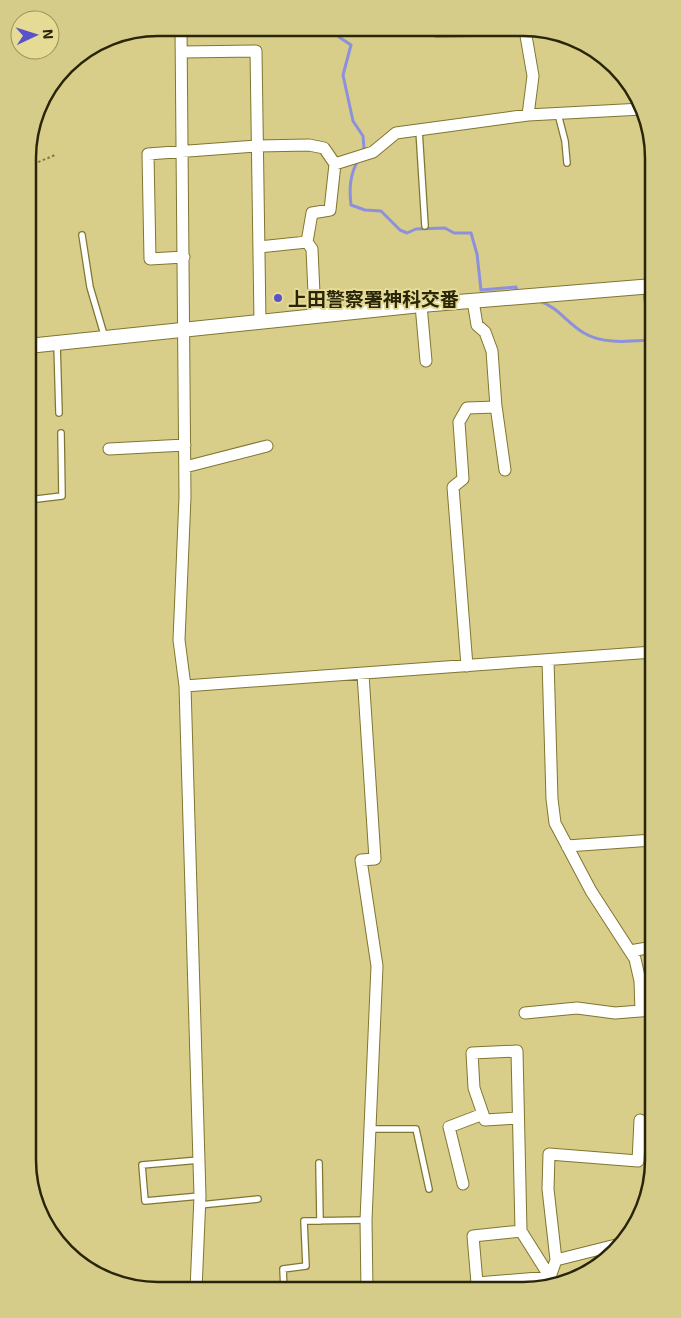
<svg xmlns="http://www.w3.org/2000/svg" width="681" height="1318" font-family="'Exo 2','Noto Sans JP',sans-serif">
  <style>
    .lines { fill: none; stroke-linecap: round; stroke-linejoin: round }
    .stream { stroke: #8d90dd; stroke-width: 3 }
    .service-casing { stroke: #807631; stroke-width: 8 }
    .minor-casing { stroke: #807631; stroke-width: 13 }
    .tertiary-casing { stroke: #807631; stroke-width: 16 }
    .path { stroke: #7f7848; stroke-width: 2; stroke-dasharray: 2.5 2.5; stroke-linecap: butt }
    .service { stroke: #fff; stroke-width: 5.5 }
    .minor { stroke: #fff; stroke-width: 11 }
    .tertiary { stroke: #fff; stroke-width: 14 }
    .poi-dot { fill: #5a52ca; stroke: #e5db95; stroke-width: 2 }
    .labels { text-anchor: middle; dominant-baseline: central; stroke-width: 4; stroke-linejoin: round; paint-order: stroke }
    .poi-label { font-size: 19px; font-weight: bold; fill: #292508; stroke: #e5db95; text-anchor: start }
    .rim { fill: none; stroke: #292508; stroke-width: 2.5 }
  </style>
  <rect width="100%" height="100%" fill="#d8ce89"/>
  <g class="lines">
    <path class="stream" d="M342,29L339,37L351,45L343,75L353,121L363,136L364,148L362,152
      M358,160C350,175 349,188 351,205L365,210L381,211L400,230L407,233L416,229L445,228L454,233H471L477,254L481,290L516,287L517,293
      M539,301C557,306 568,324 584,333C604,345 631,341 653,340"/>
    <g class="service-casing">
      <path id="service" d="M558,114L565,141L567,163
        M419,130L425,226
        M82,235L90,287L105,338
        M57,344L59,413
        M28,500L62,496L61,433
        M371,1129H416L429,1189
        M199,1160L142,1165L145,1201L200,1196
        M319,1163L320,1221
        M200,1205L258,1199
        M284,1290L283,1269L306,1266L304,1221L366,1220"/>
    </g>
    <g class="minor-casing">
      <path id="minor" d="M181,28L185,497L179,640L185,686L200,1196L196,1290
        M525,30L533,76L528,115
        M437,31L519,30
        M182,52L256,51L260,322
        M335,164L373,152L396,133L528,115L642,109
        M307,242L312,249L315,316
        M184,257L150,259L148,154L257,146L309,145L324,148L335,164L330,210L312,213L307,242L259,247
        M649,286L653,333
        M421,305L426,361
        M496,406L505,470
        M109,449L185,445
        M185,467L267,446
        M548,660L552,799L555,823L591,891L635,959L640,981L641,1011
        M467,666L453,487L463,479L459,422L467,408L496,407L492,351L485,332L477,325L473,301
        M363,674L375,859L361,860L377,966L366,1220L367,1290
        M185,686L653,652
        M567,846L653,840
        M630,951L653,947
        M525,1013L577,1008L615,1013L653,1010
        M518,1118L485,1120L474,1088L472,1053L517,1051L521,1231L555,1285
        M463,1184L449,1127L483,1114
        M521,1231L473,1236L477,1283L550,1277L556,1260L548,1189L549,1154L638,1161L640,1120
        M556,1260L620,1244"/>
    </g>
    <g class="tertiary-casing">
      <path id="tertiary" d="M28,346L421,305L653,286"/>
    </g>
    <path class="path" d="M29,166L55,155"/>
    <use href="#service" class="service"/>
    <use href="#minor" class="minor"/>
    <use href="#tertiary" class="tertiary"/>
  </g>
  <circle class="poi-dot" cx="278" cy="298" r="5"/>
  <g class="labels">
    <g class="poi-label">
      <text x="288" y="298">上田警察署神科交番</text>
    </g>
  </g>
  <path d="M0 0H681V1318H0ZM158 36H523A122 122 0 0 1 645 158V1160A122 122 0 0 1 523 1282H158A122 122 0 0 1 36 1160V158A122 122 0 0 1 158 36Z" fill="#d6cc8a" fill-rule="evenodd"/>
  <path class="rim" d="M158 36H523A122 122 0 0 1 645 158V1160A122 122 0 0 1 523 1282H158A122 122 0 0 1 36 1160V158A122 122 0 0 1 158 36Z"/>
  <g transform="translate(35 35) rotate(86)"><circle r="24" fill="#e5db95" stroke="#9a925d"/>
  <path d="M0-4L9 19L0 12L-9 19Z" fill="#5a52ca"/>
  <text y="-8" font-size="14" font-weight="bold" text-anchor="middle" fill="#292508">N</text>
  </g>
</svg>
